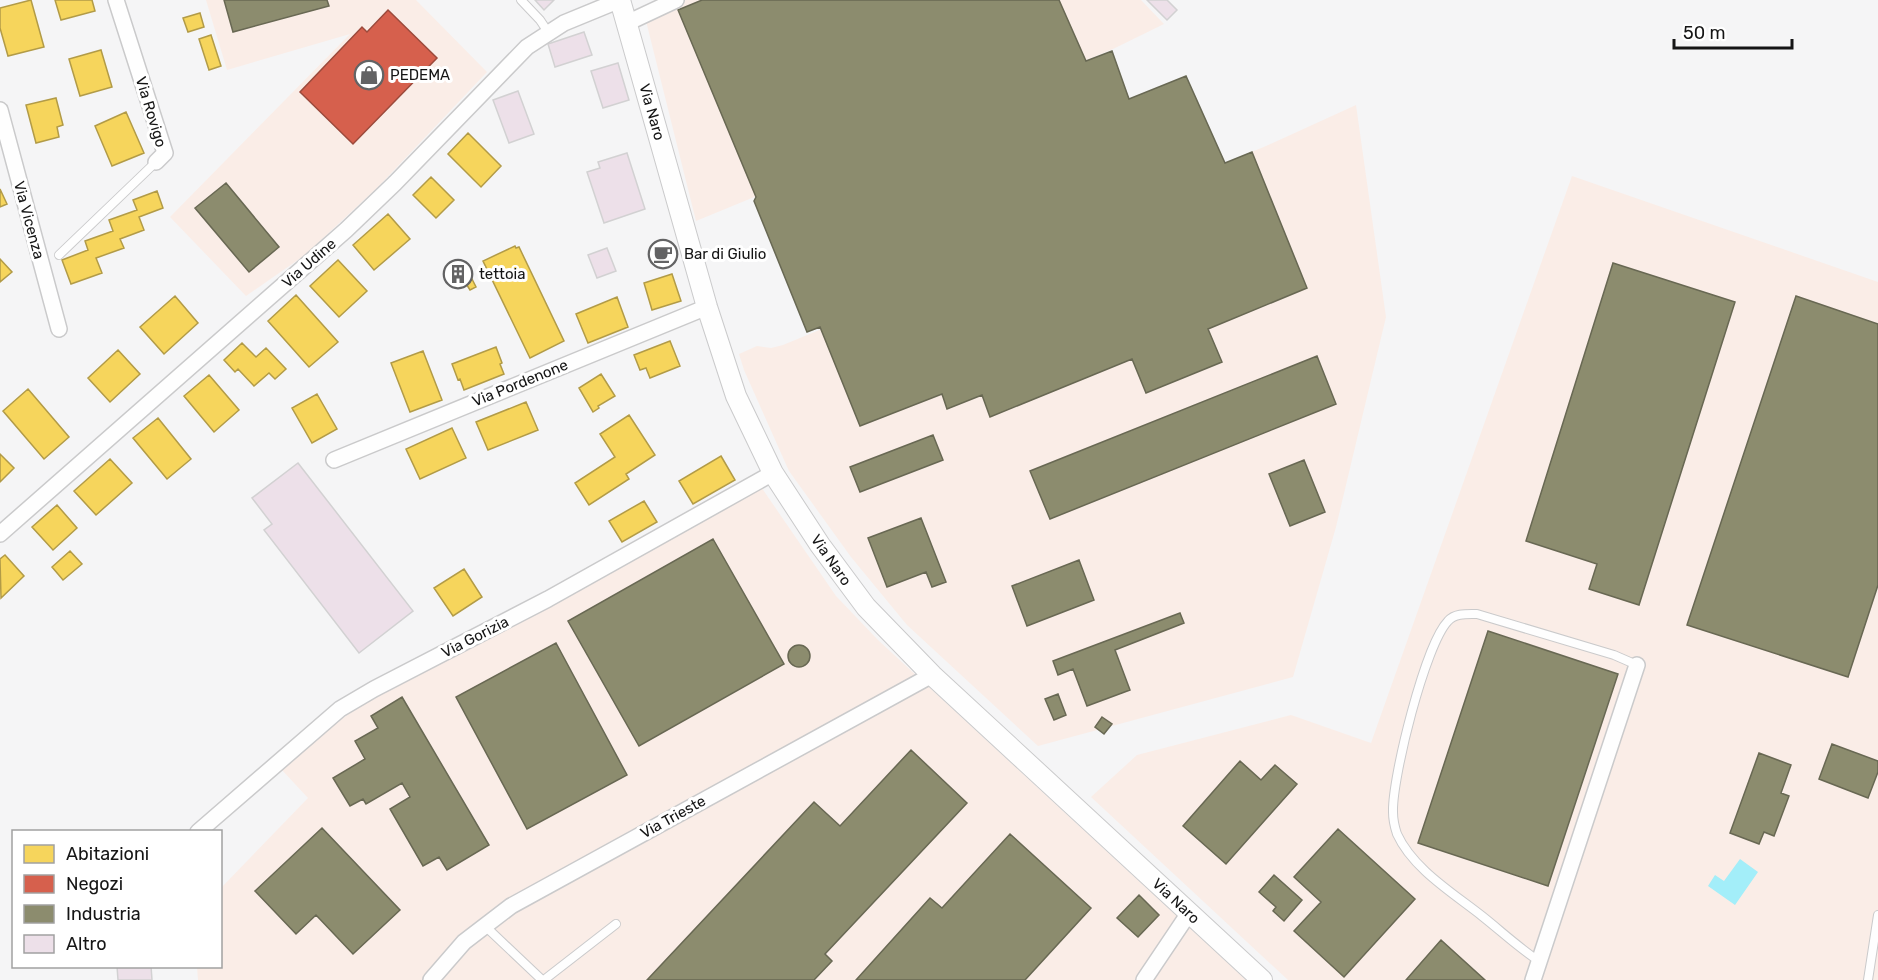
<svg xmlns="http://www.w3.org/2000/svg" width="1878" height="980" font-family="Rubik,sans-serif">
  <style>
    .industrial { fill: #faede7 }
    .water { fill: #a3eef9 }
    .homes { fill: #f6d55c; stroke: #b29b47; stroke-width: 1.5 }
    .shops { fill: #d6604d; stroke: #9c4a3c; stroke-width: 1.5 }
    .industry { fill: #8c8c6e; stroke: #686853; stroke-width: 1.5 }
    .building { fill: #ede0e9; stroke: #d2d1d2; stroke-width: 1.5 }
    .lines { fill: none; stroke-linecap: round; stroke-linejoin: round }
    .service-casing { stroke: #cacacb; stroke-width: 10 }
    .minor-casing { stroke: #cacacb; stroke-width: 18 }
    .tertiary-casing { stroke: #cacacb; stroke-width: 22 }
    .service { stroke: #fefefe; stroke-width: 8 }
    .minor { stroke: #fefefe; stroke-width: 15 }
    .tertiary { stroke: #fefefe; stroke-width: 20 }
    .labels { text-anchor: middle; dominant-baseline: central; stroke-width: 6; stroke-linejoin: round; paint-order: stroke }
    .poi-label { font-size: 15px; fill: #151515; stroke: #fff; text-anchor: start }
    .street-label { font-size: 15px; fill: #151515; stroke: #fff }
  </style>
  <rect width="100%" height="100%" fill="#f5f5f6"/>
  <path class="industrial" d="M206,0H416L487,72L379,186L305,255L246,296L170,217L350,34L227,70Z
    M686,0H1141L1164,24L1113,49L696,221L645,17Z
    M1356,105L1386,317L1336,527L1293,677L1038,746L907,625L851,557L789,471L744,370L739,354L757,346L771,348L783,345L1266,146Z
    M1572,176L1878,282V980H1288L1091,797L1137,755L1291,715L1371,743Z
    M759,484L836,596L878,640L1246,980H198L197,967L220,966L221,888L308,798L281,769L359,705Z"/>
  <path class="water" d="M1740,859L1758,872L1735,905L1708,886L1715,875L1724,881Z"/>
  <path class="homes" d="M31,0L44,47L8,56L0,28V8Z
    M55,0H92L95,11L61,20Z
    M200,13L204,27L188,32L183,18Z
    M211,35L221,66L209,70L199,39Z
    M101,50L112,87L80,96L69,59Z
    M56,98L63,125L57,127L59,137L36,143L26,105Z
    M126,112L144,153L112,166L95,126Z
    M468,133L501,166L481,187L448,154Z
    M431,177L454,200L436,218L413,195Z
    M0,189L7,204L0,207Z
    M157,191L163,208L139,217L144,230L120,239L124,248L96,258L102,273L71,284L62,260L88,250L85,241L113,231L109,220L137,210L133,200Z
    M388,214L410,239L374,270L353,245Z
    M515,246L516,248L519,247L564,341L530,358L483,261Z
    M0,259L12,272L0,282Z
    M338,260L367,291L339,317L310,286Z
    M460,269L464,277L456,280L453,272Z
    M672,274L681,301L652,310L644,283Z
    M472,279L476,287L470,290L465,282Z
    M296,295L338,342L309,367L268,321Z
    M175,296L198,323L164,354L140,327Z
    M617,297L628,327L588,343L576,314Z
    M670,341L680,366L650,378L646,368L640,370L634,355Z
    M242,343L256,357L266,348L286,369L275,379L269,373L254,386L238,369L235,372L224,360Z
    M496,347L502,363L500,364L504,374L464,390L460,379L458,380L452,364Z
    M118,350L140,374L110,402L88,378Z
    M423,351L442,400L410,412L391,363Z
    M601,374L615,396L598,406L599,408L593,412L579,388Z
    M209,375L239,410L214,432L184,396Z
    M28,389L69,437L44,459L3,411Z
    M317,394L337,429L312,443L292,408Z
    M526,402L538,430L488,450L476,422Z
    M629,415L655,455L626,474L629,479L589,505L575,483L615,457L600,434Z
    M158,418L191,459L167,479L133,438Z
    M452,428L466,458L420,479L406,449Z
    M0,454L14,468L0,482Z
    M721,456L735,480L693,504L679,481Z
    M110,459L132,483L96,515L74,491Z
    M644,501L657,522L622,542L609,521Z
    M57,505L77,528L53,550L32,527Z
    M70,551L82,564L63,580L52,567Z
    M5,555L24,576L1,598L0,559Z
    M464,569L482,597L453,616L434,588Z"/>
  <path class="shops" d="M388,10L437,58L353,144L300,92L362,27L367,32Z"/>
  <path class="industry" d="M224,0H327L329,6L233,32Z
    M702,0H1059L1086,61L1112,51L1129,99L1186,76L1225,163L1252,152L1307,288L1208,329L1222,362L1146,393L1132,359L990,417L982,395L947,409L942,394L860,426L820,327L807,332L754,201L756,197L678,10Z
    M226,183L279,247L249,272L195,208Z
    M1613,263L1735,302L1639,605L1589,589L1597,564L1526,541Z
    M1796,296L1878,324V585L1848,677L1687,625Z
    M1317,356L1336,404L1050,519L1030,471Z
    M933,435L943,460L860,492L850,467Z
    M1304,460L1325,512L1290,526L1269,474Z
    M921,518L946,582L932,587L926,572L887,587L868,538Z
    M713,539L784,664L639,746L568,621Z
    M1079,560L1094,600L1027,626L1012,586Z
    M1180,613L1184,623L1115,650L1130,690L1087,706L1073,669L1058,675L1053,661Z
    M1488,631L1618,674L1548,886L1418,843Z
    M556,643L627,775L527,829L456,697Z
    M788 656a11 11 0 1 1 22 0a11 11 0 1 1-22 0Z
    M1058,694L1066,715L1054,720L1045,699Z
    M402,697L489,845L447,870L439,857L423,866L390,809L410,797L402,783L366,804L363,799L350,806L333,778L365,759L355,741L378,728L371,716Z
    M1102,717L1112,724L1104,734L1095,727Z
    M1832,744L1878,761V772L1868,798L1819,779Z
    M911,750L967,803L825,954L832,961L814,980H647L814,802L840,826Z
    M1759,753L1791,765L1781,793L1789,796L1774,836L1764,832L1759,844L1730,833Z
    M1240,761L1261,780L1275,765L1297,784L1226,864L1183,826Z
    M322,828L400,910L353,954L316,915L296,934L255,891Z
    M1338,829L1415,899L1344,977L1294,931L1321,902L1294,877Z
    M1010,834L1091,908L1025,980H856L930,898L942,908Z
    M1274,875L1302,900L1284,921L1273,911L1276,907L1259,892Z
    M1139,895L1159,915L1138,937L1117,918Z
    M1441,940L1485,980H1406Z"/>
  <path class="building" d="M535,0H554L544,10Z
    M1147,0H1167L1177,10L1167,20Z
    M584,32L592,55L555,67L548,44Z
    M618,63L629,100L603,108L591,71Z
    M518,91L534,134L509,143L493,100Z
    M627,153L645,209L604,223L587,172L600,168L598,162Z
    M607,248L616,271L597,278L588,255Z
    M298,463L413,611L359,653L264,530L272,524L252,498Z
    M117,966H151L152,980H118Z"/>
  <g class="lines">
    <g class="service-casing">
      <path id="service" d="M521,0L540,20L548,32
        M59,255L156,162
        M484,925L542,980
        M1539,961C1519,948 1501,931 1482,916C1453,893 1413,869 1397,834C1395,828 1393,819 1393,812C1392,778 1425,645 1448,621C1455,613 1467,614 1477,614L1614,655L1637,665
        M544,980L616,924
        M1868,980L1878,915"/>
    </g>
    <g class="minor-casing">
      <path id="minor" d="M116,0L165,153L156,162
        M627,23L676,0
        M0,110L59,329
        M334,460L707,307
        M0,534L346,230L395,183L527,47L564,23L620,0
        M198,832L340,709L374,689L548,599L773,473
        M431,980L464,942L511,906L932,675
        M1144,980L1189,913
        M1533,980L1637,665"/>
    </g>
    <g class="tertiary-casing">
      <path id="tertiary" d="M620,0L707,307L736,396L773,473L820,545L866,607L932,675L1262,980"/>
    </g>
    <use href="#service" class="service"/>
    <use href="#minor" class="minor"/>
    <use href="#tertiary" class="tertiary"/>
  </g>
  <defs>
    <g id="shop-ring" transform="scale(1.5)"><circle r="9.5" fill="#fff" stroke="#636364" stroke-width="1.5"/><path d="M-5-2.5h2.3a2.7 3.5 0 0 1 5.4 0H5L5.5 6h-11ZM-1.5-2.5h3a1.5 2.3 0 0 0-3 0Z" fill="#636364"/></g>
    <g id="cafe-ring" transform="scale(1.5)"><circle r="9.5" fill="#fff" stroke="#636364" stroke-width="1.5"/><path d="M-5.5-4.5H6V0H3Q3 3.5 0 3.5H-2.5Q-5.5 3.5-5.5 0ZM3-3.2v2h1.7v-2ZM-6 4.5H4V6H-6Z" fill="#636364"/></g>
    <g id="building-ring" transform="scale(1.5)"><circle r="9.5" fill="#fff" stroke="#636364" stroke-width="1.5"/><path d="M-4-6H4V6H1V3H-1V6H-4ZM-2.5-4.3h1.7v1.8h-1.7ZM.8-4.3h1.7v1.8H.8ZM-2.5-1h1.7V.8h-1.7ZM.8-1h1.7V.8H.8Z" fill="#636364"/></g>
  </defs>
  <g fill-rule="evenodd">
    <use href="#shop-ring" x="369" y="75"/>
    <use href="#cafe-ring" x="663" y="254"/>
    <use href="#building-ring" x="458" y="274"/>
  </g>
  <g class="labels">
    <g class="poi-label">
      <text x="390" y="75">PEDEMA</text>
      <text x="684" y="254">Bar di Giulio</text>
      <text x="479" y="274">tettoia</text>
    </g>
    <g class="street-label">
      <text transform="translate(151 112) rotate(73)">Via Rovigo</text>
      <text transform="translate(652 112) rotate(74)">Via Naro</text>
      <text transform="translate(29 220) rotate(75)">Via Vicenza</text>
      <text transform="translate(309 263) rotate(-41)">Via Udine</text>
      <text transform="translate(520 383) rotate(-22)">Via Pordenone</text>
      <text transform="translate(831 560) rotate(55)">Via Naro</text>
      <text transform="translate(475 637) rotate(-27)">Via Gorizia</text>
      <text transform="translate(673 817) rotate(-29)">Via Trieste</text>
      <text transform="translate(1176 901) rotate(43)">Via Naro</text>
    </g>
  </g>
  <rect x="12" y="830" width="210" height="138" fill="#ffffff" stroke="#a1a1a1" stroke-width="1.5"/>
  <rect x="24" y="845" width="30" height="18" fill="#f6d55c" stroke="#a1a1a1" stroke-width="1.5"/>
  <text x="66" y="860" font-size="18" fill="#151515">Abitazioni</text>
  <rect x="24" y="875" width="30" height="18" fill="#d6604d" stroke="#a1a1a1" stroke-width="1.5"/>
  <text x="66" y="890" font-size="18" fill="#151515">Negozi</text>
  <rect x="24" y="905" width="30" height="18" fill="#8c8c6e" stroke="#a1a1a1" stroke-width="1.5"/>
  <text x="66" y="920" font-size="18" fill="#151515">Industria</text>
  <rect x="24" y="935" width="30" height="18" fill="#ede0e9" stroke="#a1a1a1" stroke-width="1.5"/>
  <text x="66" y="950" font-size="18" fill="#151515">Altro</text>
  <path d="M1674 39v9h118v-9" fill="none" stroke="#151515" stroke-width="3"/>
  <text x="1683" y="39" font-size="18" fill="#151515" stroke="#ffffff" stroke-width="4.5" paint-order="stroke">50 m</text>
</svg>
